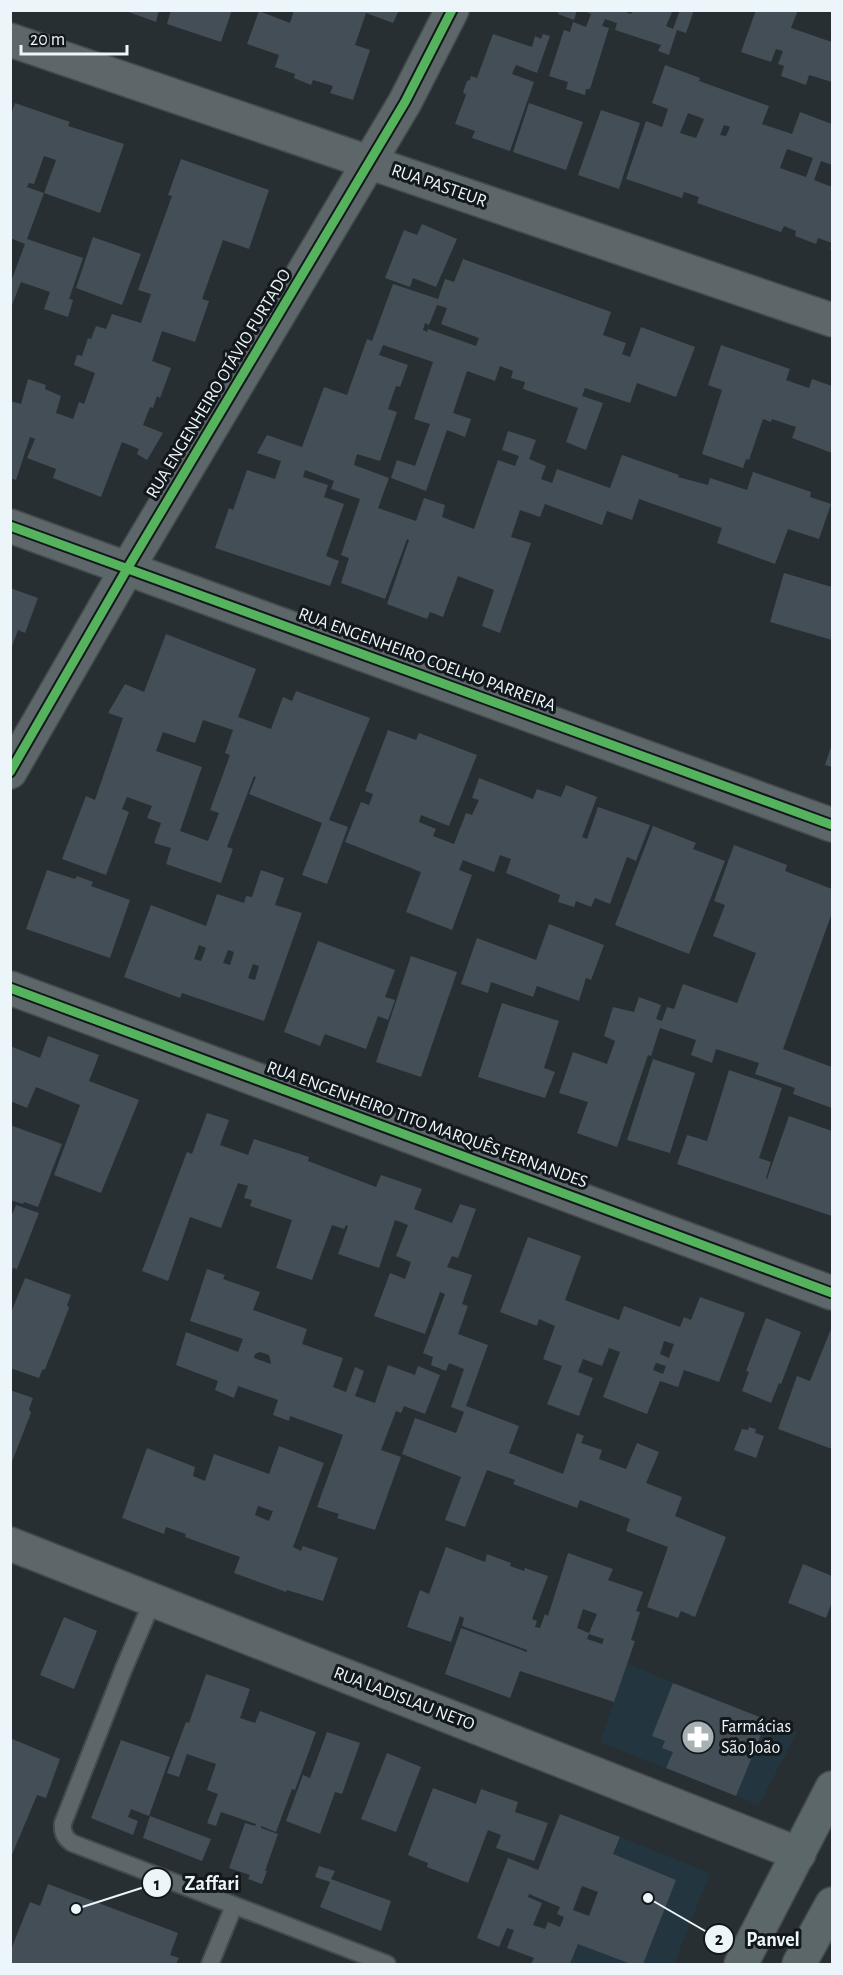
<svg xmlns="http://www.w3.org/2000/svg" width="843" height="1975" font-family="'Alegreya Sans',sans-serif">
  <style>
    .built { fill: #23363f }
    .building { fill: #444e57; fill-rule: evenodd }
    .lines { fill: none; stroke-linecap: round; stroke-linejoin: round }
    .service-casing { stroke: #444a4d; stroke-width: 20 }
    .minor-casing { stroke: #444a4d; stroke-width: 36 }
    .tertiary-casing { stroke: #444a4d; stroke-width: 36 }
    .primary-casing { stroke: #444a4d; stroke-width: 36 }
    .service { stroke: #5d6668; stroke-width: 16 }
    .minor { stroke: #5d6668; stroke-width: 33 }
    .tertiary { stroke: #5d6668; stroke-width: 33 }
    .primary { stroke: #5b6769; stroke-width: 33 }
    .cycleway-casing { stroke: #12181b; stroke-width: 13 }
    .cycleway { stroke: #56b35d; stroke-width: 9 }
    .labels { text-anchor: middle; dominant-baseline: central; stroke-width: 6; stroke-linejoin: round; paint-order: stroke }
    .street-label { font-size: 18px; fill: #ecf5f9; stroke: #12181b }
    .poi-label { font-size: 18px; fill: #ecf5f9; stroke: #12181b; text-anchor: start }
    .leader { fill: none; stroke: #ecf5f9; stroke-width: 2 }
    .callout-dot { fill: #ecf5f9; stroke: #12181b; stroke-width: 2 }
    .mark-label { font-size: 18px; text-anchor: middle; font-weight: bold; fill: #111 }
    .callout-label { font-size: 20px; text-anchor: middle; font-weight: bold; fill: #ecf5f9; stroke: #12181b; stroke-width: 6; stroke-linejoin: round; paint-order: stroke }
  </style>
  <rect width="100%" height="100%" fill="#282f32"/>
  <path class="built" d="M627,1664L797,1732L759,1805L600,1742Z
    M620,1837L710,1873L674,1964H570Z"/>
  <path class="building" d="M123,10H159L156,22Z
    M171,10H232L221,42L167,24Z
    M294,10H399L393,23L366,13L355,45L370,50L353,100L330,93L333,86L313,80L311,85L294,78L295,74L275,67L279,55L247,44L259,11L290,23Z
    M559,10H577L574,20L558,14Z
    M582,10H621L631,14L633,10H673L666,26L673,29L680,10H694L686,33L677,30L669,55L658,51L661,45L615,30L617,23L605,19L602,26L609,28L590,89H586L585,95L566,89L568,82L549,76L564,30L570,32L573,22L586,27L591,14Z
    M756,10H798L791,28L832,42V82L809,75L806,85L781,76L784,66L778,64L783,51L776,49L771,62L741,52Z
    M493,34L532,47L535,36L541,39L543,34L550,36L537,73L516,65L512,74L534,82L510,151L472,138L475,131L455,124L466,95L463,92L467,81L470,80L471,76L477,78Z
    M665,65L700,78L699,81L769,106L762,124L792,134L800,112L832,124V165L821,161L814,180L832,187V250L830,249L832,243L818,238L816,244L795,236L796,231L784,226L781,232L697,203L699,197L684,192L682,198L626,179L646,121L662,127L668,109L652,103ZM688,113L704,119L696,138L680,133ZM724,125L730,127L726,136L720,135ZM787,149L813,158L806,177L780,168Z
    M15,103L70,122L68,126L124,144L100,213L44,193L27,239L83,258L69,299L73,300L68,317L44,309L50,292L21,282L10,310V279H12L25,244L10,238V138L12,132H10V117ZM44,156L56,160L44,193L27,187L29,183L34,184Z
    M529,103L583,122L566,170L513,152Z
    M601,110L640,123L619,189L578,175Z
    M181,159L269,190L249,249L223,240L202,299L209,301L195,342L162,331L152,361L171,368L160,398L157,396L153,408L150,407L143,425L163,433L147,460L137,454L139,449L122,442L101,497L53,478L56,469L27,458L35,439L30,437L16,480L10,478V401L21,404L28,379L46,385L45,389L61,396L56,413L73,419L79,402L84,404L95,373L74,365L77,355L82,356L88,338L91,339L96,326L106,329L112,314L141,323L151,294L138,290L172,196L168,195Z
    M422,224L457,239L436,287L413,278L410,287L385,278L404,230L417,235Z
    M93,237L141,254L122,305L76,288Z
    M463,259L611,312L603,335L626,343L622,354L630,357L641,327L695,347L676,397L637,383L630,403L585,388L582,396L603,403L586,450L566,442L578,408L523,389L525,382L511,378L513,371L500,366L495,381L467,371L453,413L471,419L465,437L447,430L426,491L391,478L397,460L415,466L430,424L414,419L433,362L383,345L379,355L408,365L400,387L396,386L388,409L397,412L380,461L357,454L354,465L389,478L378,508L416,521L424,498L445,505L442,517L474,529L498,460L515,466L519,456L502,450L508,431L536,440L529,459L546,466L541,479L552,483L557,469L610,488L622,455L679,475L678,477L708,485L710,478L747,490L753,472L811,492L810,497L831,504L819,539L788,529L775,564L717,543L722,528L639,499L632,520L607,511L602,525L545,504L540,517L520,510L511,537L531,543L500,633L482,626L494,590L458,576L443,617L430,612L427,619L387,604L409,540L407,539L385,599L341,583L349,558L341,555L360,499L331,489L334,481L305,470L303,477L328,485L324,497L344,504L326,556L339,561L330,586L215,548L229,508L233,510L247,470L275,479L281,461L257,453L267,435L302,447L324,387L347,395L367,339L372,341L393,284L438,299L445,279L454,282ZM437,305L447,308L441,324L479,338L476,346L428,329L427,332L423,330L425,323L429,325Z
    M721,345L790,369L786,380L809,388L812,379L832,386V453L792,438L796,427L772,419L771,422L763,419L749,460L746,459L743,468L702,454L722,390L708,385Z
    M784,573L832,587V640L770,622Z
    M10,588L38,598L25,633L18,630L11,649Z
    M166,634L256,669L238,717L271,729L283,697L292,701L296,691L370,718L329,820L348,827L327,884L302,875L322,823L249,794L256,777L254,776L227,847L233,849L221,883L166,864L171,848L154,843L161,823L147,818L152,806L127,797L122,809L129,812L106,875L62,859L86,796L95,800L123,718L108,713L125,684L144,692ZM203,720L233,730L225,753L230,755L210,810L219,813L208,841L180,831L202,767L156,751L163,732L195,743Z
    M388,730L416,740L419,733L477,755L449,826L421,815L419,822L436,829L433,836L454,844L466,813L472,815L479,800L472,798L479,778L533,799L537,789L561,797L566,785L597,797L582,837L587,839L598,807L650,825L636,861L627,857L610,904L595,898L591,907L576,901L574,907L558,902L560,895L506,873L511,859L500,855L494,872L463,860L459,870L472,875L452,930L406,912L421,872L345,842L361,802L369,805L373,794L365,791Z
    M832,744V767L825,765Z
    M653,826L696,843L693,849L725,861L689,954L615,925Z
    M734,845L787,865L785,871L832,889V913L783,1049L832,1067V1108L793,1094L795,1088L755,1074L759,1063L716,1049L712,1063L691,1055L696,1040L660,1028L651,1056L648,1055L617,1147L577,1133L588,1102L559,1093L573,1052L607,1064L615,1041L604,1036L613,1007L634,1012L639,997L661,1005L656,1019L662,1021L667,1007L674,1009L683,984L737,1003L756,953L713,936L725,905L714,901Z
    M47,870L75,879L77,876L93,882L91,886L130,900L110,958L26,929Z
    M261,870L284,878L275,905L302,913L264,1021L182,993L180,998L124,977L151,905L206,926L217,894L244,903L246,896L252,897ZM199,945L206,948L201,961L194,959ZM228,950L234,952L230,965L223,963ZM253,964L259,966L255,980L248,978Z
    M549,924L604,945L591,980L586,978L579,1001L537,986L533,997L491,982L488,993L461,984L477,938L536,960Z
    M318,941L395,970L385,997L395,1000L388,1020L378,1016L366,1049L325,1034L320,1046L284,1032Z
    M411,956L457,972L421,1077L376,1062Z
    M502,1003L559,1021L544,1068L555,1072L545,1098L478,1077Z
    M48,1036L99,1055L89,1081L139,1100L101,1193L54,1175L80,1105L36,1087L27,1108L10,1101V1046L40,1058Z
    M653,1059L695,1073L670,1153L627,1140Z
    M729,1070L782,1088L759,1158L771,1162L766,1178L767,1179L789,1116L832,1131V1216L677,1164L687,1135L707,1141Z
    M207,1113L229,1120L220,1145L248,1155L254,1139L309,1157L308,1161L376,1187L381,1175L422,1189L414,1209L452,1223L460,1204L476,1209L458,1258L452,1256L447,1267L472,1275L462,1304L468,1306L458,1334L488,1345L466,1406L519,1426L509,1453L563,1474L577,1433L584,1436L581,1443L602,1450L599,1459L626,1469L637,1443L659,1452L646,1483L682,1497L675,1516L726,1537L695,1617L681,1611L678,1618L647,1607L668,1547L626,1531L630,1519L580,1500L577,1508L513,1484L515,1480L487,1470L465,1527L445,1520L461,1477L402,1454L415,1418L456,1433L464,1412L451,1407L464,1369L449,1363L446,1371L431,1365L433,1357L423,1353L445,1294L440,1292L425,1334L374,1316L390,1273L405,1279L411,1262L396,1256L408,1225L395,1220L379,1268L338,1254L348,1226L346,1225L344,1229L332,1225L312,1280L276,1268L292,1220L250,1206L252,1200L244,1198L248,1186L238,1183L221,1228L190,1217L168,1281L142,1271L187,1152L192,1154Z
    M10,1125L62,1144L38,1207L24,1202L23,1204L10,1200Z
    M16,1205L39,1213L17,1269L13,1268L11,1275L10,1219Z
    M528,1237L581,1256L565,1300L619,1320L624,1306L680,1327L684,1317L691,1320L700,1297L745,1313L719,1382L684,1370L678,1387L660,1381L647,1414L603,1397L620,1352L609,1348L602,1366L583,1359L578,1372L593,1378L579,1416L547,1404L562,1366L543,1359L555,1326L539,1319L537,1326L500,1312ZM664,1341L674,1344L669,1358L660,1354ZM656,1363L666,1366L663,1374L653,1370Z
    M207,1269L225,1275L223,1279L260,1292L253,1310L307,1329L302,1344L343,1358L333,1387L346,1392L355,1367L364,1371L355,1396L375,1403L388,1365L415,1375L418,1366L440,1375L425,1414L404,1406L401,1413L396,1411L381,1450L401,1457L375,1530L337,1518L339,1514L317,1507L343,1435L290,1416L289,1421L273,1415L278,1400L238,1386L234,1398L215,1390L218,1381L176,1365L186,1332L238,1352L243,1339L190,1321ZM260,1352L269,1355L271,1364L254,1358L255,1354Z
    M25,1278L71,1295L67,1305L69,1308L45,1369L42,1370L39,1378L10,1368V1315Z
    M766,1318L801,1332L781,1384L779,1383L771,1403L742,1391L749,1372L746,1371Z
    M831,1329H832V1449L778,1429L797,1376L810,1381Z
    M10,1390L33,1398L29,1409L31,1413L11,1464Z
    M749,1427L756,1429L755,1433L764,1436L756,1458L734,1450L742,1429L748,1430Z
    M279,1446L324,1463L293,1547L301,1551L303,1546L338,1558L323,1601L287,1590L286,1592L234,1573L240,1557L185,1537L186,1534L166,1527L164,1534L122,1518L147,1448L195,1467L193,1476L205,1481L214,1454L269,1474ZM258,1506L273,1511L269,1521L255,1515Z
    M446,1547L485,1562L487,1554L511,1563L510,1566L524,1571L525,1568L548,1576L532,1619L537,1621L535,1627L540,1628L545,1614L548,1616L568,1553L613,1569L608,1580L643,1592L636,1611L640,1612L631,1640L635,1641L614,1702L520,1671L510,1698L445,1674L461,1628L527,1652V1650L462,1626L464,1618L460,1616L451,1642L407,1627L420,1590L429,1594ZM583,1609L597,1614L589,1633L577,1628ZM589,1634L604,1639L602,1644L587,1639Z
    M803,1564L832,1576V1602L826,1618L788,1603Z
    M64,1617L97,1631L74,1689L40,1675Z
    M206,1674L250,1689L240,1718L255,1723L260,1711L316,1732L295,1790L292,1789L276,1832L261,1826V1828L278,1834L265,1871H267L262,1884L248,1879L250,1875L229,1868L245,1823L255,1826L256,1824L221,1812L216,1826L207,1823L218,1794L207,1790L216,1764L187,1754L179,1777L167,1773L186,1722L189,1723Z
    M673,1683L767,1720L736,1796L666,1768L673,1752L662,1748L665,1741L652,1736Z
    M327,1732L360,1743L342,1794L335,1792L320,1834L286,1821L303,1775L310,1778Z
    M10,1738L60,1759L46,1798L37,1795L11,1857Z
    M121,1740L170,1757L149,1816L131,1809L128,1817L138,1821L133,1835L91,1818Z
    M387,1753L421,1767L396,1832L361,1819Z
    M433,1788L476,1804L481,1789L518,1802L515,1812L548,1823L534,1861L496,1848L501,1835L488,1830L468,1883L427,1867L428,1863L408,1855Z
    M560,1814L620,1837L613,1854L676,1880L643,1964H631L578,1944L570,1964H531L534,1958L507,1948L514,1930L507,1928L499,1947L477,1938L508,1858L538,1870ZM582,1886L598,1892L589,1916L573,1910ZM529,1894L560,1907L557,1914L564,1917L560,1927L548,1922L545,1929L533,1925L542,1903L528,1897Z
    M150,1816L211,1839L202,1861L143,1838Z
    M319,1866L335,1871L331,1879L391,1901L381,1931L320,1907L330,1882L315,1877Z
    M48,1884L178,1933L170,1955L179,1958L176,1964H10V1952L30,1902L40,1906Z"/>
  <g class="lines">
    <g class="service-casing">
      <path id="service" d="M153,1600L124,1668L63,1823C62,1832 64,1837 72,1843L387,1964
        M210,1964L234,1906"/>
    </g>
    <g class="minor-casing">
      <path id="minor" d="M10,40L832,320
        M10,526L832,825
        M10,772L127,569L405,102L452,10
        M10,988L832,1293"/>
    </g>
    <g class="tertiary-casing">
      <path id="tertiary" d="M10,1544L799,1854"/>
    </g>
    <g class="primary-casing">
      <path id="primary" d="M741,1964L832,1788
        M799,1964L832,1904"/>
    </g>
    <use href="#service" class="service"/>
    <use href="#minor" class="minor"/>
    <use href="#tertiary" class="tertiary"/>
    <use href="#primary" class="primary"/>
    <g class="cycleway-casing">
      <path id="cycleway" d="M10,526L832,825
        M10,772L127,569L405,102L452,10
        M10,988L832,1293"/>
    </g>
    <use href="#cycleway" class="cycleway"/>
  </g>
  <defs>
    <g id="pharmacy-disc" transform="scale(1.725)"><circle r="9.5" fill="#a7b0b3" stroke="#12181b"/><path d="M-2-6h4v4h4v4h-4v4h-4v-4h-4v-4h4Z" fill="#fff"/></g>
  </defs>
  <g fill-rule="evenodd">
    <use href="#pharmacy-disc" x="698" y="1737"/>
  </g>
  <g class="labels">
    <g class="street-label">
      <text transform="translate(439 186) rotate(19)">RUA PASTEUR</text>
      <text transform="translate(219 384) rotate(-59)">RUA ENGENHEIRO OTÁVIO FURTADO</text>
      <text transform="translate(427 660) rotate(20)">RUA ENGENHEIRO COELHO PARREIRA</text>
      <text transform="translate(427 1125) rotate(20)">RUA ENGENHEIRO TITO MARQUÊS FERNANDES</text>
      <text transform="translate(404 1699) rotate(21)">RUA LADISLAU NETO</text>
    </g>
    <g class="poi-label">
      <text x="721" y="1727">Farmácias<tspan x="721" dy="21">São João</tspan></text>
    </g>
  </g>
  <path class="leader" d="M76 1909L157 1883M648 1898L719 1939"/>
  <g class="callout-dot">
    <circle cx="76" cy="1909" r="6"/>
    <circle cx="648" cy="1898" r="6"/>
    <circle cx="157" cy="1883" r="15"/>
    <circle cx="719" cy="1939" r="15"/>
  </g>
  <g class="mark-label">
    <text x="157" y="1890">1</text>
    <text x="719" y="1945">2</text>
  </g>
  <g class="callout-label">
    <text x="212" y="1890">Zaffari</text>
    <text x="773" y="1946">Panvel</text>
  </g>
  <rect width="843" height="1975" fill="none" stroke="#ecf5f9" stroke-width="24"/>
  <path d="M21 45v9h106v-9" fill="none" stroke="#ecf5f9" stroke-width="3"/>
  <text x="30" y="45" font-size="18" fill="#ecf5f9" stroke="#12181b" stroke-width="4.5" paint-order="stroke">20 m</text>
</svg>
